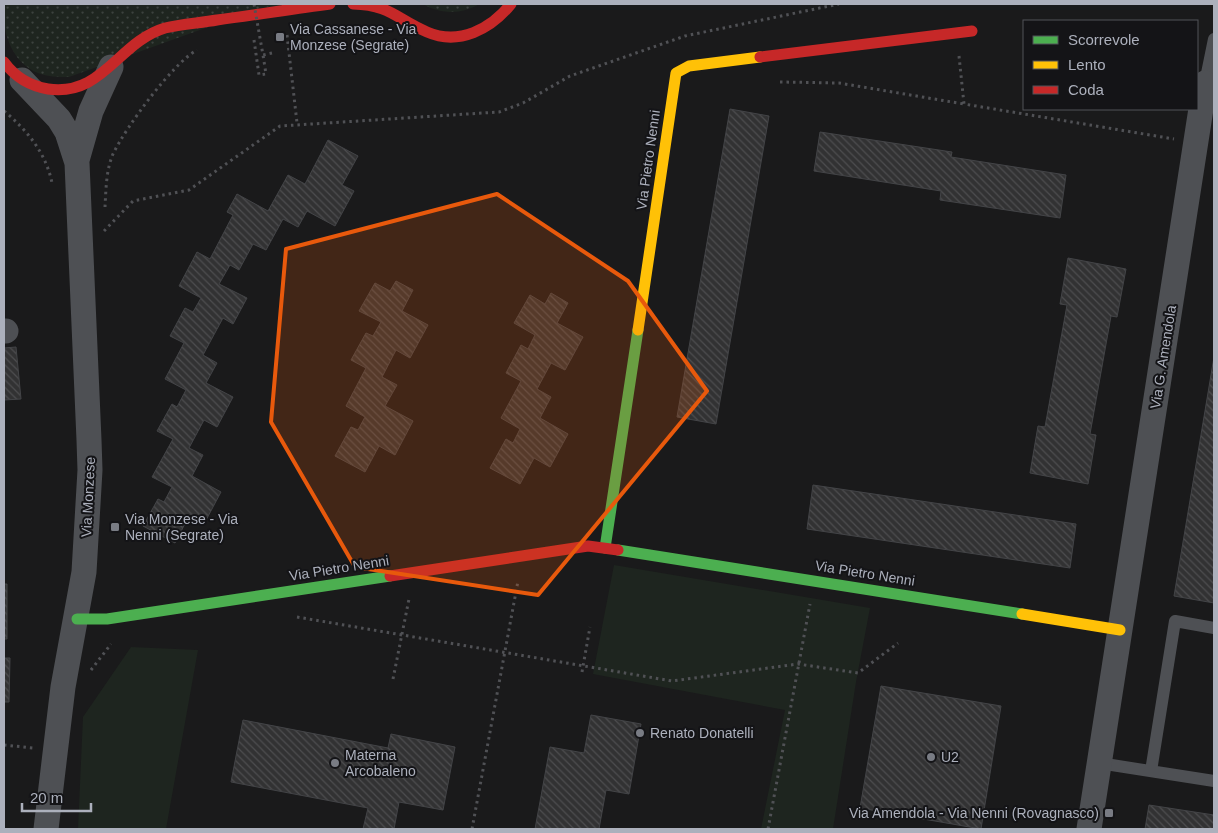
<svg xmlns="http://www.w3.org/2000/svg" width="1218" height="833" font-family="Arial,sans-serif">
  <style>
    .grass { fill: url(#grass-dots) }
    .park { fill: #1e251f }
    .building { fill: url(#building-back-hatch); stroke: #434447 }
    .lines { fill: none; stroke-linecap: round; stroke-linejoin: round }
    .path { stroke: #505155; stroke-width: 3; stroke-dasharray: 2.5 4; stroke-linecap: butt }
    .lane { stroke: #4e5054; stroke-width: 12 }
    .street { stroke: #4e5054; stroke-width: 25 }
    .fast { stroke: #4caf50; stroke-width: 11 }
    .slow { stroke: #ffc107; stroke-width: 11 }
    .jam { stroke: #c62828; stroke-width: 11 }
    .path-bridge { stroke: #505155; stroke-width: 3; stroke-dasharray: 2.5 4; stroke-linecap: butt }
    .marked { fill: #e8590c; fill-opacity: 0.2; stroke: #e8590c; stroke-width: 4; stroke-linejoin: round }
    .poi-dot { fill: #797c84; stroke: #141417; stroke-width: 2 }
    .labels { text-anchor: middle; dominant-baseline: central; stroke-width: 4; stroke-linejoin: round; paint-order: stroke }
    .poi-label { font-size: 14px; fill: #acb0bc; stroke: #141417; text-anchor: start }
    .street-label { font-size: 14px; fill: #acb0bc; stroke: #141417 }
  </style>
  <defs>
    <pattern id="grass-dots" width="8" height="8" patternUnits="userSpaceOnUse" patternTransform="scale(1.25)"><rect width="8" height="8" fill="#1e251f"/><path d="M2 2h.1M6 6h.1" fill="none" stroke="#3c423e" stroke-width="1.8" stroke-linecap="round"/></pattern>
    <pattern id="building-back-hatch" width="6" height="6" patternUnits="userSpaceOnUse" patternTransform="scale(1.25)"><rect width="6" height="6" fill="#323233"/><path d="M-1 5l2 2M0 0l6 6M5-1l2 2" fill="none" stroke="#4d4d4f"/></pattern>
  </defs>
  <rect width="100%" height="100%" fill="#1a1a1b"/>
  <path class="grass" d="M5,4H294L261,8L69,77C58,77 48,77 38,73C12,63 0,30 5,4Z
    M423,4H479C461,15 440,14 423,4Z"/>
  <path class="park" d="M614,565L870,608L856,682L833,829H761L785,710L593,674Z
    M131,647L198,650L166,829H78L83,717Z"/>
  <path class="building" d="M730,109L769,116L716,424L677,417Z
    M820,132L952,152L951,157L1066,175L1060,218L940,200L941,191L814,171Z
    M328,140L358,156L342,185L354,191L335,226L307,211L298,227L283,219L266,250L253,244L239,270L230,265L219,284L247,298L233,324L223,318L203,355L217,363L206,383L233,397L217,427L204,420L189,448L203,455L192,476L221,492L205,522L190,514L175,543L143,526L158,499L164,502L172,487L152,477L173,439L157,431L172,404L177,407L186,390L165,379L184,343L170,336L185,308L193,312L201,298L179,286L197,252L210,259L233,215L227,212L237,194L268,211L288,175L305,184Z
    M1068,258L1126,269L1117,317L1111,316L1090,434L1096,435L1088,484L1030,473L1038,426L1045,427L1067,305L1060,304Z
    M396,281L413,290L402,311L428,325L410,358L396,350L382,377L397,385L385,406L413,421L395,455L379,446L365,472L335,456L351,427L358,430L365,417L346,406L366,368L351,360L366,333L373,336L381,322L359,311L375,283L390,291Z
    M551,293L568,303L557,323L583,337L565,370L551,363L537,389L551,397L540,418L568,434L550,467L534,458L520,484L490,468L506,439L513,443L520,429L501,418L521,381L506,373L521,345L528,349L535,335L514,323L530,295L545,304Z
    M16,347L21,399L4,400V348Z
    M1214,357V603L1174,596Z
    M813,485L1076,524L1070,568L807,529Z
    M4,584H7V639H4Z
    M4,658H10L9,702H4Z
    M881,686L1001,706L981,829L860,808Z
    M591,715L641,724L629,794L606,790L599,829H535L550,747L584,753Z
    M243,720L388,748L391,734L455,747L443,810L399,802L394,829H363L368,808L231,782Z
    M1149,805L1214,815V829H1145Z"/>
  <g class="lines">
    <path class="path" d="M287,35L297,123
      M254,40L259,75L266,74L263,55
      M959,56L964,104L1174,139
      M780,82L839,83L964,104
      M4,111C27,130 46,153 52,183
      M105,207C106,190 106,170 113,154C126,127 172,64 197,50
      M104,231L133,201L189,190L280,126L499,112L523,103L570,76L685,36L839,4
      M297,617L672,681L798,664L858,673L898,643
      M91,670L111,644
      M582,672L590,627
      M393,679L409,599
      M4,745L33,748
      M472,829L518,581
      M768,829L810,604"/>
    <path class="lane" d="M1209,84L1205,83L1214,39
      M1099,763L1214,781
      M1151,771L1175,621L1214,628"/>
    <path class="street" d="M22,80L59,119L67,132L77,163L89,440L90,470L84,572L63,687L46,829
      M77,160L91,111L111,67
      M4,331H6
      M1089,829L1205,83"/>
    <path class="fast" d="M605,548L638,330
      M618,550L1022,614
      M77,619H107L390,576"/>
    <path class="slow" d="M638,330L676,73L689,66L760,57
      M1022,614L1120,630"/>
    <path class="jam" d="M353,4C391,5 396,19 427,32C459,46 491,29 511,4
      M760,57L972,31
      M4,62C15,77 30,86 48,89C103,97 118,42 165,28C181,24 200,23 217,20C255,15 292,9 330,4
      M390,576L588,546L618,550"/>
    <path class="path-bridge" d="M254,4L263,55L272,53"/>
  </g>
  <path class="marked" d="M497,194L628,281L707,391L538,595L355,567L271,422L286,249Z"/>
  <g class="poi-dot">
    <rect x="275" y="32" width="10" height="10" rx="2.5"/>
    <rect x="110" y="522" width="10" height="10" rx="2.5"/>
    <circle cx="640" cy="733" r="5"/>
    <circle cx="931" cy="757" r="5"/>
    <circle cx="335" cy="763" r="5"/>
    <rect x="1104" y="808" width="10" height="10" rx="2.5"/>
  </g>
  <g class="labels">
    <g class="poi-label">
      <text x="290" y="29">Via Cassanese - Via<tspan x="290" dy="16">Monzese (Segrate)</tspan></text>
      <text x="125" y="519">Via Monzese - Via<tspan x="125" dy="16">Nenni (Segrate)</tspan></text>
      <text x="650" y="733">Renato Donatelli</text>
      <text x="345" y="755">Materna<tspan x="345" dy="16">Arcobaleno</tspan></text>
      <text x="941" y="757">U2</text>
      <text x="1099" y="813" text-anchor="end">Via Amendola - Via Nenni (Rovagnasco)</text>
    </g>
    <g class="street-label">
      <text transform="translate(648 160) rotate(-82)">Via Pietro Nenni</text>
      <text transform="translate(1163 357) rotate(-81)">Via G. Amendola</text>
      <text transform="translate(88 497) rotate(-87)">Via Monzese</text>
      <text transform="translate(339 568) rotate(-9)">Via Pietro Nenni</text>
      <text transform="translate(865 573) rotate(9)">Via Pietro Nenni</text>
    </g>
  </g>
  <rect width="1218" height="833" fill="none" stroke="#acb0bc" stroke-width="10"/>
  <rect x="1023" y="20" width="175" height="90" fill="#141417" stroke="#515259"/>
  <rect x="1033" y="36" width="25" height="8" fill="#4caf50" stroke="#515259"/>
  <text x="1068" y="45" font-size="15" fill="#acb0bc">Scorrevole</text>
  <rect x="1033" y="61" width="25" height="8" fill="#ffc107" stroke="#515259"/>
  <text x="1068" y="70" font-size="15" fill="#acb0bc">Lento</text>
  <rect x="1033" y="86" width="25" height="8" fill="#c62828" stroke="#515259"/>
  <text x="1068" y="95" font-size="15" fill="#acb0bc">Coda</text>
  <path d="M22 803v8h69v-8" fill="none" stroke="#acb0bc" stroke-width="2.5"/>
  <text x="30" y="803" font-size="15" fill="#acb0bc" stroke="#141417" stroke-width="4" paint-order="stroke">20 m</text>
</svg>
